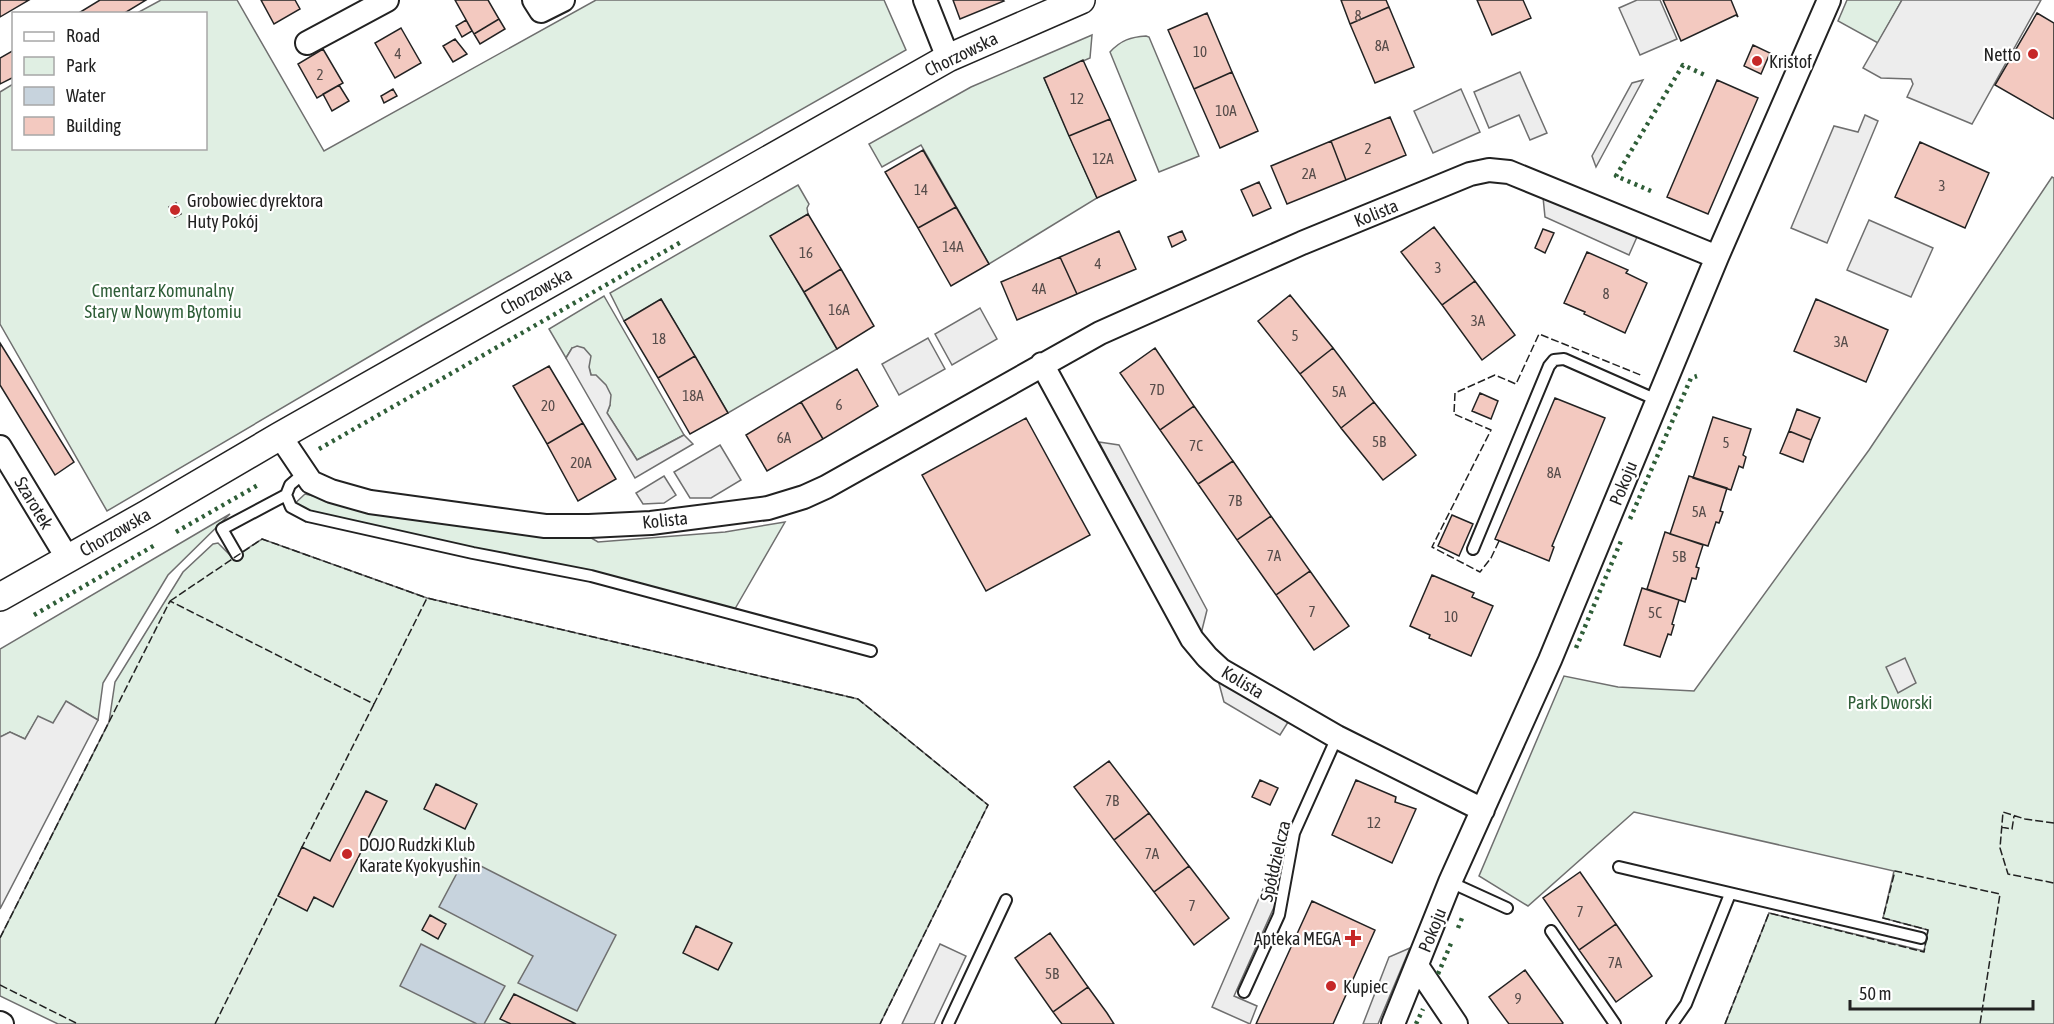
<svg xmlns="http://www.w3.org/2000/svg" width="2054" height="1024" font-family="'Asap Condensed',sans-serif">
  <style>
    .green { fill: #e0efe3; stroke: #6f6f6f; stroke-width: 1.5 }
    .parking { fill: #ededed; stroke: #6f6f6f; stroke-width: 1.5 }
    .water { fill: #c7d3dd; stroke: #6f6f6f; stroke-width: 1.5 }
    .building { fill: #f3c9c0; stroke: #222; stroke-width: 1.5 }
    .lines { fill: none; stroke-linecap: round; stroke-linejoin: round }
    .service-casing { stroke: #222; stroke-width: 14 }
    .minor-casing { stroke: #222; stroke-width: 26 }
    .tertiary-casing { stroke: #222; stroke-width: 30 }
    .service { stroke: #fff; stroke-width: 10 }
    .minor { stroke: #fff; stroke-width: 22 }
    .tertiary { stroke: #fff; stroke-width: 27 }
    .hedge { stroke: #2f5e38; stroke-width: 4.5; stroke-dasharray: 3 4.5; stroke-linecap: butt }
    .fence { stroke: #222; stroke-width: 1.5; stroke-dasharray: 8 3; stroke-linecap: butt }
    .poi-dot { fill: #c62828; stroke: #fff; stroke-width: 2 }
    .labels { text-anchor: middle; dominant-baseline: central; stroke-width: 4.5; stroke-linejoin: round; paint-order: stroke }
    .number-label { font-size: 15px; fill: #564c4a }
    .street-label { font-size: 18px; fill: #222; stroke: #fff }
    .poi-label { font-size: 18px; fill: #222; stroke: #fff; text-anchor: start }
    .park-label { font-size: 18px; fill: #2f5e38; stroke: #fff }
  </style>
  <rect width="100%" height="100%" fill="#fff"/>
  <path class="green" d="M161,0H237L324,151L596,0H884L906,50L423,325L107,511L0,324V92L13,84L14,148H206V14L137,13Z
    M1847,0H1902L1878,43L1838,21Z
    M1092,35L1090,58L1044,78L1097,198L989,264L921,145L882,167L869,144L971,87Z
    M1146,36L1149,37L1199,156L1159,172L1110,52C1121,40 1131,37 1146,36Z
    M2052,177L2054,178V1024H1725L1769,913L1924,951L1928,930L1883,918L1894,871L1634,812L1528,906L1479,876L1564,676L1618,687L1694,691L1869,450Z
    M798,185L809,204L807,208L808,214L771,236L837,349L728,413L661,299L624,321L610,293Z
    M604,296L684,435L637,460L607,413L610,405L591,375L589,367L572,348L566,358L549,329Z
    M305,494L352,505L588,536L598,542L725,532L785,522L732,614L291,507Z
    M230,514L168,575L103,683L98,720L67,702L53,724L38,717L25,739L10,732L0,737V649Z
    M262,539L427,598L858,699L988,805L880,1024H58L0,996V938L109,722L115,682L183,572L213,544L218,543L233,558Z"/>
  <path class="parking" d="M1637,0H1660L1677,39L1640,55L1619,8Z
    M1902,0H2041L1972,124L1907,97L1913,84L1911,79L1881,78L1863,68Z
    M1520,72L1547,133L1530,140L1519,115L1489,128L1474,92Z
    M1643,80L1596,167L1592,156L1632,83Z
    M1461,89L1480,132L1433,153L1414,111Z
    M1865,115L1878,121L1827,243L1791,228L1834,126L1858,132Z
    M1543,197L1637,237L1629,255L1545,217Z
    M1869,220L1933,248L1911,297L1847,270Z
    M980,308L997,339L952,365L935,334Z
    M928,338L945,369L899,395L882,364Z
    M577,346L584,348L591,356L589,367L591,375H596L606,385L611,395L610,405L607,413L637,460L684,435L693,444L635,478L566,358L572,348Z
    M1099,442L1119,445L1207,610L1201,634Z
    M720,445L741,480L711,498H690L674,472Z
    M664,476L676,495L664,503L643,504L636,493Z
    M1905,658L1916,683L1898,693L1886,667Z
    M1217,676L1290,719L1280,735L1224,702Z
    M66,701L98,720L0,909V737L10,732L25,739L38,716L53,723Z
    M1263,889L1279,896L1234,996L1257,1006L1250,1024L1212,1007Z
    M940,944L966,956L934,1024H902Z
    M1410,948L1378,1024H1363L1389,957Z"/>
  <path class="water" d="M465,858L616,935L577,1011L518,983L533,956L439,907Z
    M421,944L505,986L484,1024H477L400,986Z"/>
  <path class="building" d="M0,0H29L0,17Z
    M100,0H146L123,14H77Z
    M261,0H295L300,9L274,24Z
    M455,0H488L499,19L474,34Z
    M953,0H1003L1004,1L960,19Z
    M1341,0H1386L1389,7L1350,24Z
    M1477,0H1523L1531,18L1492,35Z
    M1663,0H1731L1738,17L1736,15L1681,41Z
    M1389,7L1414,67L1375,83L1350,24Z
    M1207,13L1232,72L1194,89L1168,30Z
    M2037,13L2054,23V119L1995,85Z
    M499,19L505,29L480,44L474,34Z
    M466,20L472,31L462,37L456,26Z
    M401,28L421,63L395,78L375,43Z
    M455,39L467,54L453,62L443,46Z
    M1753,45L1770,53L1761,74L1744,66Z
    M323,49L343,83L317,98L298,64Z
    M14,50V77L0,84V58Z
    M1083,60L1110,119L1069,136L1044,78Z
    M1232,72L1258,131L1220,148L1194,89Z
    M1717,80L1758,98L1708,214L1667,197Z
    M339,85L349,101L332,111L323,94Z
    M393,89L397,96L384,103L381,96Z
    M1390,117L1406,155L1346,180L1331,141Z
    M1110,119L1136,180L1097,198L1069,136Z
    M1331,141L1346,180L1287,204L1271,166Z
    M1920,142L1989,173L1965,228L1895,197Z
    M923,150L956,207L918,228L885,172Z
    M1259,182L1271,208L1253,216L1241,190Z
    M176,203L181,214L175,217L169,207Z
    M956,207L989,264L951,286L918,228Z
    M808,214L841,269L804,292L770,236Z
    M1434,227L1475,281L1442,305L1401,252Z
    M1543,229L1554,233L1545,253L1535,248Z
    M1119,231L1136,269L1077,294L1060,257Z
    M1182,231L1186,240L1172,247L1168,237Z
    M1587,252L1628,270L1626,273L1647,283L1625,333L1584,314L1585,312L1564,303Z
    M1060,257L1077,294L1017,320L1001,282Z
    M841,269L874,326L837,349L804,292Z
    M1475,281L1515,335L1482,360L1442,305Z
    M1290,295L1333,348L1300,374L1258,321Z
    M661,299L695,356L658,378L624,321Z
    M1816,299L1888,330L1866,382L1794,351Z
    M0,343L74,462L55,475L0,385Z
    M1155,348L1194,406L1160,430L1120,373Z
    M1333,348L1374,402L1341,428L1300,374Z
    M695,356L728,413L690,434L658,378Z
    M549,366L583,423L547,444L513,386Z
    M857,369L878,406L823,439L801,402Z
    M1480,393L1498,401L1491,419L1472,411Z
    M1555,398L1605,418L1552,546L1554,547L1549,561L1495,539Z
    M801,402L823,439L767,471L746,435Z
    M1374,402L1416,455L1383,480L1341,428Z
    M1194,406L1233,461L1198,484L1160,430Z
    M1797,409L1820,418L1811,440L1789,431Z
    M1713,417L1751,429L1743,455L1746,457L1743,468L1739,466L1731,490L1693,478Z
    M1026,418L1090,535L986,591L922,475Z
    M583,423L616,479L578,501L547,444Z
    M1789,431L1811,440L1803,462L1780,453Z
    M1233,461L1271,516L1237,540L1198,484Z
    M1689,476L1727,488L1720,511L1723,512L1719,523L1716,522L1708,546L1670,534Z
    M1452,515L1473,524L1459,556L1438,546Z
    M1271,516L1310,571L1276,595L1237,540Z
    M1665,532L1703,545L1696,567L1699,568L1696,579L1692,578L1685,602L1647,589Z
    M1310,571L1349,626L1314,650L1276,595Z
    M1432,575L1474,593L1472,597L1493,606L1471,656L1429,638L1430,635L1410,626Z
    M1642,588L1679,600L1672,624L1674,625L1671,635L1668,634L1660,657L1624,645Z
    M1109,761L1149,813L1114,840L1074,787Z
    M1260,780L1278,788L1270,805L1252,797Z
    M1356,780L1396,797L1395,802L1416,809L1392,863L1332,835Z
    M436,784L477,804L465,829L424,809Z
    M366,791L387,801L333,907L314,897L307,911L278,896L302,847L330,861Z
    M1149,813L1189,866L1154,892L1114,840Z
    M1189,866L1229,918L1194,945L1154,892Z
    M1580,872L1616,924L1579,950L1543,898Z
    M1312,901L1375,930L1333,1024H1256Z
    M430,915L446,924L438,939L422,930Z
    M1616,924L1652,976L1616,1002L1579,950Z
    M696,926L732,943L718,970L683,953Z
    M1050,933L1088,987L1053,1012L1015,958Z
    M1525,970L1563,1023L1562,1024H1509L1489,997Z
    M1088,987L1107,1013L1114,1024H1062L1053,1012Z
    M514,994L576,1024H511L500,1019Z"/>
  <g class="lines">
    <g class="service-casing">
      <path id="service" d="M304,473L290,485L286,495L291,507L308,516L473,553L591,576L871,651
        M1473,549L1549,366L1554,360L1564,359L1657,400
        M237,555L222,529L286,495
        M1619,867L1921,938
        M1450,882L1507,908
        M1551,931L1615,1024
        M1244,992L1279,915L1294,833L1337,737
        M948,1024L1006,900
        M1672,1024L1686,1004L1730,894"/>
    </g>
    <g class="minor-casing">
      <path id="minor" d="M534,0L541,11L563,0
        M925,0L948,58
        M307,43L387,0
        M1042,364L1192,639L1207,657L1221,670L1337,737L1483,810
        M280,436L311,482L331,491L370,502L545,526H589L651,523L768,508L804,497L826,487L1100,333L1302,243L1470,174L1489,170L1509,172L1717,257
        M0,447L68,559
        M1417,966L1456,1024
        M0,1023L2,1024
        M1393,1024L1450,882L1550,660L1717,257L1829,0"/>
    </g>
    <g class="tertiary-casing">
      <path id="tertiary" d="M0,597L147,514L280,436L948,58L1081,0"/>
    </g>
    <use href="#service" class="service"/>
    <use href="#minor" class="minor"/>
    <use href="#tertiary" class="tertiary"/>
    <path class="hedge" d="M1651,191L1616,176L1683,65L1707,76
      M319,449L681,242
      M1630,519L1691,378L1697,376
      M176,532L258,485
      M34,615L155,545
      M1576,648L1621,541
      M1458,928L1462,918
      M1438,974L1452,941
      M1416,1024L1423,1009"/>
    <path class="fence" d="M1499,541L1491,558L1480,572L1432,547L1491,430L1454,414L1455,393L1495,375L1516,384L1539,334L1643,376
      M170,601L262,539L427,598
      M2054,823L2025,819L2003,812L2000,848L2008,874L2054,883
      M2001,827L2012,829L2014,816
      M301,849L374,704
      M0,938L170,601L374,704L427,598L858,699L988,805L880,1024
      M0,985L78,1024
      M215,1024L280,892
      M1725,1024L1769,913L1924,952L1928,930L1883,918L1895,871L2000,894L1980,1024"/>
  </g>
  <g class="poi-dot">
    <circle cx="2033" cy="54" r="6"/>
    <circle cx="1757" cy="61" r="6"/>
    <circle cx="175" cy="210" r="6"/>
    <circle cx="347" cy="854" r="6"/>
    <path d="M1350 929h6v6h6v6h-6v6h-6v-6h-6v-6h6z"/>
    <circle cx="1331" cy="986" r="6"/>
  </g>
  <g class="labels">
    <g class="number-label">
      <text x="1358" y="15">8</text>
      <text x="1382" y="45">8A</text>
      <text x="1200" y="51">10</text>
      <text x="398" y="53">4</text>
      <text x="320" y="74">2</text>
      <text x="1077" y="98">12</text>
      <text x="1226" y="110">10A</text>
      <text x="1368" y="148">2</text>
      <text x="1103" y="158">12A</text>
      <text x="1309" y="173">2A</text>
      <text x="1942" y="185">3</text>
      <text x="921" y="189">14</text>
      <text x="953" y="246">14A</text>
      <text x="806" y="252">16</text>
      <text x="1098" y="263">4</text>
      <text x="1438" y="267">3</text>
      <text x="1039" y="288">4A</text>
      <text x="1606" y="293">8</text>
      <text x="839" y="309">16A</text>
      <text x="1478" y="320">3A</text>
      <text x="1295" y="335">5</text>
      <text x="659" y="338">18</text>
      <text x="1841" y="341">3A</text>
      <text x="1157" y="389">7D</text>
      <text x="1339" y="391">5A</text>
      <text x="693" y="395">18A</text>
      <text x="839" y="404">6</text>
      <text x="548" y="405">20</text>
      <text x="784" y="437">6A</text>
      <text x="1379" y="441">5B</text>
      <text x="1726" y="442">5</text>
      <text x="1196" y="445">7C</text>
      <text x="581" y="462">20A</text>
      <text x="1554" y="472">8A</text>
      <text x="1235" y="500">7B</text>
      <text x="1699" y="511">5A</text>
      <text x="1274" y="555">7A</text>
      <text x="1679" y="556">5B</text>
      <text x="1312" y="611">7</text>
      <text x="1655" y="612">5C</text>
      <text x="1451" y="616">10</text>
      <text x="1112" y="800">7B</text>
      <text x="1374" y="822">12</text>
      <text x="1152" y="853">7A</text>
      <text x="1192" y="905">7</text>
      <text x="1580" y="911">7</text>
      <text x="1615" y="962">7A</text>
      <text x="1052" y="973">5B</text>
      <text x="1518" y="998">9</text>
    </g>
    <g class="street-label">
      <text transform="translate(961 54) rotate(-26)">Chorzowska</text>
      <text transform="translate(1376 213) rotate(-22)">Kolista</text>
      <text transform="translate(536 291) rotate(-29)">Chorzowska</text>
      <text transform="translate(1623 483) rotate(-68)">Pokoju</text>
      <text transform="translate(34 503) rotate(59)">Szarotek</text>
      <text transform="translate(665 520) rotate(-6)">Kolista</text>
      <text transform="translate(115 532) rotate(-30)">Chorzowska</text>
      <text transform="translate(1243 682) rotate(31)">Kolista</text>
      <text transform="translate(1275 861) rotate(-77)">Spółdzielcza</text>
      <text transform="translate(1432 930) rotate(-68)">Pokoju</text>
    </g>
    <g class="poi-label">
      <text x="2021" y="54" text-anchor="end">Netto</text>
      <text x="1769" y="61">Kristof</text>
      <text x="187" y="200">Grobowiec dyrektora<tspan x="187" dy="21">Huty Pokój</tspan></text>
      <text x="359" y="844">DOJO Rudzki Klub<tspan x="359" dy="21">Karate Kyokyushin</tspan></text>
      <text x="1341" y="938" text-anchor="end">Apteka MEGA</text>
      <text x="1343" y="986">Kupiec</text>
    </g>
    <g class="park-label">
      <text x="163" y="290">Cmentarz Komunalny<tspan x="163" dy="21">Stary w Nowym Bytomiu</tspan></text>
      <text x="1890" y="702">Park Dworski</text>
    </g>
  </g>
  <rect x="12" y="12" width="195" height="138" fill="#ffffff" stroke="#a7a7a7" stroke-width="1.5"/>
  <rect x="24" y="32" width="30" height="9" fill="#ffffff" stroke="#a7a7a7" stroke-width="1.5"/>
  <text x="66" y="42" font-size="18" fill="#222222">Road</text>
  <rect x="24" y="57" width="30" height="18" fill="#e0efe3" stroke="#a7a7a7" stroke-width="1.5"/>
  <text x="66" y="72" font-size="18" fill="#222222">Park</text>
  <rect x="24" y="87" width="30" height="18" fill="#c7d3dd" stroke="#a7a7a7" stroke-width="1.5"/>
  <text x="66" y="102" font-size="18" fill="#222222">Water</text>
  <rect x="24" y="117" width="30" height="18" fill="#f3c9c0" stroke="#a7a7a7" stroke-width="1.5"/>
  <text x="66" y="132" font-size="18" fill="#222222">Building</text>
  <path d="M1850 1000v9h183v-9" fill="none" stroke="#222222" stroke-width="3"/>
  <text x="1859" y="1000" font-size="18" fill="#222222" stroke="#ffffff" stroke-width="4.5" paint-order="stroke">50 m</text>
</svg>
